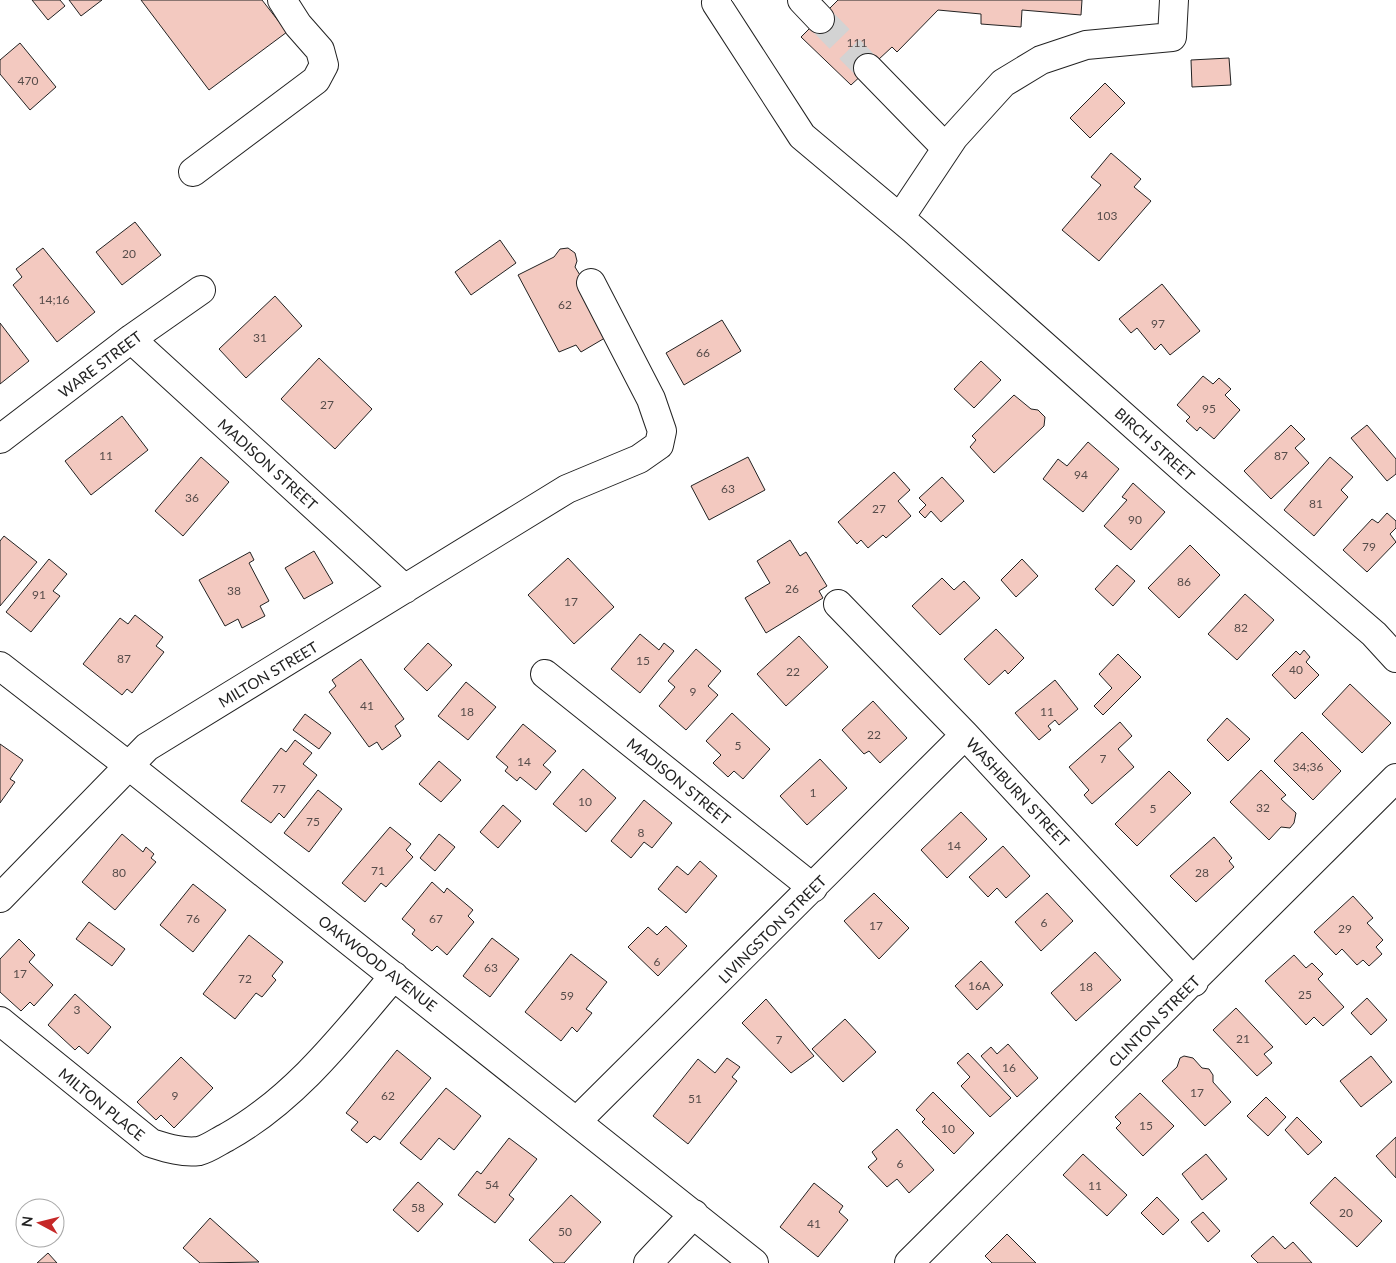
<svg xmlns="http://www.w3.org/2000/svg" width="1396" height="1263" font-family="Lato,sans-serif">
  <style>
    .building { fill: #f3c9c0; stroke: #222 }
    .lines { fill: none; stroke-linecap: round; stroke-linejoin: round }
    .minor-tunnel { stroke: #d3d3d3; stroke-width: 28; stroke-dasharray: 28 14; stroke-linecap: butt }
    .minor-casing { stroke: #222; stroke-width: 30 }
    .minor { stroke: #fff; stroke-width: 28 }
    .labels { text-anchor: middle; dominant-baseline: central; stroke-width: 4; stroke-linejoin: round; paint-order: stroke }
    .number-label { font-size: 12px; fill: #564c4a }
    .street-label { font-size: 15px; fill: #222; stroke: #fff }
  </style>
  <rect width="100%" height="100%" fill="#fff"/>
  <path class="building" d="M32,0H60L65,6L48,20Z
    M69,0H102L81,16Z
    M141,0H262L287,32L209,90Z
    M838,0H1082L1081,15L1022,10L1021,27L981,24V14L938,10L897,52L892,47L851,85L801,37Z
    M20,43L56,87L30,110L0,74V60Z
    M1229,58L1231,85L1192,87L1191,60Z
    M1105,83L1125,103L1090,138L1070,118Z
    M1111,153L1141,179L1134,187L1151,201L1099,261L1062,230L1101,185L1091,177Z
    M135,222L161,255L122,285L96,252Z
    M500,240L516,263L471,295L455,272Z
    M43,248L95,312L57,342L13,285L22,277L16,269Z
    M568,248L575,253L577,261L575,267L615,332L581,352L576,345L559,352L518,275L554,257L560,249Z
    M1162,284L1200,331L1170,355L1161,344L1155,350L1137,328L1131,333L1119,319Z
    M275,296L302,326L246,378L219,349Z
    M722,320L741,351L684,385L666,353Z
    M0,323L29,361L0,384Z
    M319,358L372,409L335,449L281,399Z
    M981,361L1001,380L974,408L954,389Z
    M1203,376L1213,384L1219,378L1231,389L1225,395L1240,410L1214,439L1200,427L1197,431L1186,421L1190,417L1177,405Z
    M1014,395L1031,409L1038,410L1045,417L1044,426L994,473L970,447L976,440L972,436Z
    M122,416L148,450L91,495L65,461Z
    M1291,425L1305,439L1295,448L1309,463L1271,499L1244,471Z
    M1367,425L1396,459V474L1387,481L1351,438Z
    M1088,442L1119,469L1083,512L1043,479L1058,459L1067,466Z
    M201,457L229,482L183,536L155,511Z
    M748,457L765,490L709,520L691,486Z
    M1330,457L1353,477L1341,490L1348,497L1314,536L1284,510Z
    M894,472L910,490L898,501L911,516L886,538L883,535L868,548L861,540L857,544L838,522Z
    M942,477L964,501L941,522L931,511L925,518L919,512L926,505L919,498Z
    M1133,483L1165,512L1131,550L1104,526L1127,500L1122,497Z
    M1387,513L1396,521V528L1390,534L1396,542L1367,572L1343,550L1372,519L1378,523Z
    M4,536L37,562L0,606V541Z
    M790,540L800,556L806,552L827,586L819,591L823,598L766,633L745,598L770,583L757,561Z
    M1190,545L1220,575L1179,618L1148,588Z
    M314,551L333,583L304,599L285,568Z
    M250,552L254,560L249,563L269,601L260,606L265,616L242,628L238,619L225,626L199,580Z
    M568,558L614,607L574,644L528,595Z
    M49,559L67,574L53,591L60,596L31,632L6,612Z
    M1022,559L1038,576L1016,597L1001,580Z
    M1117,565L1135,581L1113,606L1095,589Z
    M942,578L954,590L964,581L980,598L940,635L912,606Z
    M1245,594L1274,620L1237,660L1208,634Z
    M135,615L163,637L156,646L164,652L132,693L127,689L122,695L83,664L120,618L128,624Z
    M996,629L1024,658L1008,674L1005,670L989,685L964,659Z
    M640,634L659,650L664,643L674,651L640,693L611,669Z
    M799,636L828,667L786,706L757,674Z
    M428,643L452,665L427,691L404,669Z
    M696,649L721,671L708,686L718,695L686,730L659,706L675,687L668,681Z
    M1304,650L1310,657L1306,662L1319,675L1295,699L1272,675L1296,651L1300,655Z
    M1118,654L1141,677L1103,715L1094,706L1112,688L1099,674Z
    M361,659L404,719L395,726L401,736L382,750L377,742L369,747L329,692L336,686L332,680Z
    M1055,680L1078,709L1059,725L1055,720L1048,726L1051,730L1039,740L1015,713Z
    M466,682L496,707L468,740L438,716Z
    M1350,684L1391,723L1362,753L1322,714Z
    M873,701L907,738L880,763L869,751L864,754L842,730Z
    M732,713L770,749L743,779L734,771L728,777L713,763L721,755L706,741Z
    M305,714L331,733L319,749L293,730Z
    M1227,718L1250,739L1228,761L1207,740Z
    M1120,722L1132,736L1118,749L1134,767L1092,804L1084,795L1089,790L1069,767Z
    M523,724L556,751L543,765L551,772L536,790L520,777L517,781L505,771L508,767L496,757Z
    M1302,732L1341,771L1313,800L1274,761Z
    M295,740L312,753L303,764L317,775L284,818L279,813L271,823L241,801L281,748L286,752Z
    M0,744L23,760L10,779L15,782L0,803Z
    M820,759L847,788L807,825L780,796Z
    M439,761L461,780L441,802L419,784Z
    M583,769L616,798L586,832L553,804Z
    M1261,770L1286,795L1281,799L1296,813L1294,823L1290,828L1281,827L1269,840L1230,802Z
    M1169,771L1191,793L1137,846L1115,824Z
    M318,790L342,809L309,852L284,833Z
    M644,800L672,823L652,848L644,842L631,858L611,841Z
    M503,805L521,821L498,848L480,832Z
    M961,812L987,839L947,878L921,850Z
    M390,827L411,844L406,850L413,857L386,887L381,883L365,902L342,883Z
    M122,834L143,852L146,847L154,854L151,858L156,862L115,910L82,882Z
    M439,834L455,847L435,871L420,858Z
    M1214,837L1232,858L1229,861L1234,867L1196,902L1170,876Z
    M1003,846L1030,876L1006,898L997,888L988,897L969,877Z
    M700,861L717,876L686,913L658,889L677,866L688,875Z
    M432,882L444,893L447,888L473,910L468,916L474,922L447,955L437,946L432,951L412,934L415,930L402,919Z
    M193,884L226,910L193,952L160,925Z
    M874,893L909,928L879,959L844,921Z
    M1047,893L1073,921L1041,951L1015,922Z
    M1353,896L1373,918L1367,923L1383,940L1376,947L1382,954L1369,966L1363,960L1357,965L1342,949L1336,955L1314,932Z
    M89,922L125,949L112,966L76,939Z
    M666,926L687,946L658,976L628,947L648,927L657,935Z
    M249,935L283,962L272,976L276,980L262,997L256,993L235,1019L203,994Z
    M492,938L519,959L490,997L463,976Z
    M19,939L35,955L29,962L53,985L34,1006L30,1002L21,1011L0,992V959Z
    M1095,952L1121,980L1076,1021L1051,993Z
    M571,954L607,982L586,1009L592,1013L577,1032L572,1027L561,1041L525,1012Z
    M1294,955L1306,968L1312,963L1323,974L1318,979L1344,1007L1323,1026L1314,1017L1306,1025L1265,981Z
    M981,961L1003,985L977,1010L955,986Z
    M75,994L111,1027L88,1054L79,1046L75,1050L48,1025Z
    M1367,998L1387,1020L1371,1035L1351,1013Z
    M766,999L814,1056L791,1073L742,1023Z
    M1236,1008L1273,1047L1264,1054L1272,1063L1257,1076L1213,1030Z
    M845,1019L876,1052L843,1082L812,1049Z
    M1008,1044L1038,1078L1017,1097L981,1056L991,1047L997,1054Z
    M397,1050L431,1078L380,1140L374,1136L367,1143L351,1130L358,1122L346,1113Z
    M968,1053L1011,1098L990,1117L961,1086L970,1077L957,1063Z
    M1184,1056L1193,1058L1202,1068L1209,1069L1213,1075V1082L1231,1102L1205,1126L1162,1081L1177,1067L1180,1058Z
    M1371,1056L1392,1082L1361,1107L1340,1081Z
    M181,1057L213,1088L174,1128L161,1115L156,1120L137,1102Z
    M727,1058L740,1067L732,1077L737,1081L688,1144L653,1116L698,1059L715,1073Z
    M446,1088L481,1116L454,1150L439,1138L421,1160L400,1143Z
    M933,1092L974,1133L954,1154L922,1122L925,1119L916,1110Z
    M1140,1093L1174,1126L1143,1156L1116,1128L1121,1123L1115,1117Z
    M1266,1097L1286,1117L1268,1136L1247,1116Z
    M1297,1117L1322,1142L1308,1155L1285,1130Z
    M897,1129L934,1170L909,1193L897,1179L887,1187L868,1167L877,1159L872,1152Z
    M1396,1137V1178L1376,1156Z
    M509,1138L537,1159L509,1195L514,1199L495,1223L458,1195L477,1171L481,1174Z
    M1083,1154L1127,1195L1107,1216L1063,1175Z
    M1206,1154L1227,1179L1202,1200L1182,1174Z
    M1335,1177L1382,1221L1357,1247L1310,1203Z
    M418,1182L443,1204L418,1232L393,1210Z
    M814,1183L843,1206L839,1212L848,1220L818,1257L780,1227Z
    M571,1195L601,1222L564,1263H554L529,1240Z
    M1157,1197L1179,1220L1163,1235L1141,1213Z
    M1203,1212L1220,1231L1208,1242L1191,1222Z
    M210,1218L259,1262L200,1263L183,1248Z
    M1007,1234L1036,1263H992L985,1256Z
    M1273,1236L1285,1249L1293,1242L1312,1263H1258L1251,1256Z
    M48,1253L57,1263H37Z"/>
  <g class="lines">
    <path class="minor-tunnel" d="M820,19L868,68"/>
    <g class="minor-casing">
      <path id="minor" d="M717,0L716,3L802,136L914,230L1192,477L1374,634L1396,658
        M802,0L820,19
        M868,68L946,148
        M193,172L316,80L324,65L320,50L298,25L282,0
        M900,218L954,137L1003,83L1041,60L1086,45L1172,37L1174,0
        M131,339L405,589
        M0,439L131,339L201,290
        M838,604L965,735L1194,982
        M0,666L129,766L754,1263
        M545,674L813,888
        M0,898L147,747L567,489L639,459L659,445L662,431L651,399L591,283
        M0,1021L151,1143C167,1148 182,1153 199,1151C208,1149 219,1141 227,1137C295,1099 344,1035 394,976
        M577,1121L965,735
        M648,1263L694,1214
        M909,1263L1396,778"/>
    </g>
    <use href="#minor" class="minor"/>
  </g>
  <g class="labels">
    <g class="number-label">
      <text x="857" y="42">111</text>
      <text x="28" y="80">470</text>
      <text x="1107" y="215">103</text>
      <text x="129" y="253">20</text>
      <text x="54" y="299">14;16</text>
      <text x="565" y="304">62</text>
      <text x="1158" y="323">97</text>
      <text x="260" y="337">31</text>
      <text x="703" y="352">66</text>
      <text x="327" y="404">27</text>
      <text x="1209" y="408">95</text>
      <text x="106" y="455">11</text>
      <text x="1281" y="455">87</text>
      <text x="1081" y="474">94</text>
      <text x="728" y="488">63</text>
      <text x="192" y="497">36</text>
      <text x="1316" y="503">81</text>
      <text x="879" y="508">27</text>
      <text x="1135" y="519">90</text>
      <text x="1369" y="546">79</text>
      <text x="1184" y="581">86</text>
      <text x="792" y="588">26</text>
      <text x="234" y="590">38</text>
      <text x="39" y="594">91</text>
      <text x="571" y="601">17</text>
      <text x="1241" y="627">82</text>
      <text x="124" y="658">87</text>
      <text x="643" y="660">15</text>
      <text x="1296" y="669">40</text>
      <text x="793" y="671">22</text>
      <text x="693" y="691">9</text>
      <text x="367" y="705">41</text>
      <text x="467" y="711">18</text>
      <text x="1047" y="711">11</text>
      <text x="874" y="734">22</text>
      <text x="738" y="745">5</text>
      <text x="1103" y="758">7</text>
      <text x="524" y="761">14</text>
      <text x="1308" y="766">34;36</text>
      <text x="279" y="788">77</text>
      <text x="813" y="792">1</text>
      <text x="585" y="801">10</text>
      <text x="1263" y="807">32</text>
      <text x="1153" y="808">5</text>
      <text x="313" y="821">75</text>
      <text x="641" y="832">8</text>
      <text x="954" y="845">14</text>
      <text x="378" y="870">71</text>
      <text x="119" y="872">80</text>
      <text x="1202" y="872">28</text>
      <text x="193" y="918">76</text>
      <text x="436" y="918">67</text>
      <text x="1044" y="922">6</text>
      <text x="876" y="925">17</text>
      <text x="1345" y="928">29</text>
      <text x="657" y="961">6</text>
      <text x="491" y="967">63</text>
      <text x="20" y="973">17</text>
      <text x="245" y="978">72</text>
      <text x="979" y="985">16A</text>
      <text x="1086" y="986">18</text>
      <text x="1305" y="994">25</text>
      <text x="567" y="995">59</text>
      <text x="77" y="1009">3</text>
      <text x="1243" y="1038">21</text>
      <text x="779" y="1039">7</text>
      <text x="1009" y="1067">16</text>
      <text x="1197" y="1092">17</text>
      <text x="175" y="1095">9</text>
      <text x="388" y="1095">62</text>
      <text x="695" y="1098">51</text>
      <text x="1146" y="1125">15</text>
      <text x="948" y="1128">10</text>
      <text x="900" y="1163">6</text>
      <text x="492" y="1184">54</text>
      <text x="1095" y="1185">11</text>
      <text x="418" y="1207">58</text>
      <text x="1346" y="1212">20</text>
      <text x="814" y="1223">41</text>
      <text x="565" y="1231">50</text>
    </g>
    <g class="street-label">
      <text transform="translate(100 364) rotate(-37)">WARE STREET</text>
      <text transform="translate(1155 444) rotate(42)">BIRCH STREET</text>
      <text transform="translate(268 464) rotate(42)">MADISON STREET</text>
      <text transform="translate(268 674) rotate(-31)">MILTON STREET</text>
      <text transform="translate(679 781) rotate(39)">MADISON STREET</text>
      <text transform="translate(1018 792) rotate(47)">WASHBURN STREET</text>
      <text transform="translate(772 929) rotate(-45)">LIVINGSTON STREET</text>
      <text transform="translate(378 963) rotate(38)">OAKWOOD AVENUE</text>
      <text transform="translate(1154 1021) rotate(-45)">CLINTON STREET</text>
      <text transform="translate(102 1104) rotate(39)">MILTON PLACE</text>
    </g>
  </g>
  <g transform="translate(40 1223) rotate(277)"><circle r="24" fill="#ffffff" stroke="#a7a7a7"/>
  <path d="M0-4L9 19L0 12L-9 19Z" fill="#c62828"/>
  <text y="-8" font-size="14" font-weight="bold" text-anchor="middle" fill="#222222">N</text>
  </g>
</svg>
